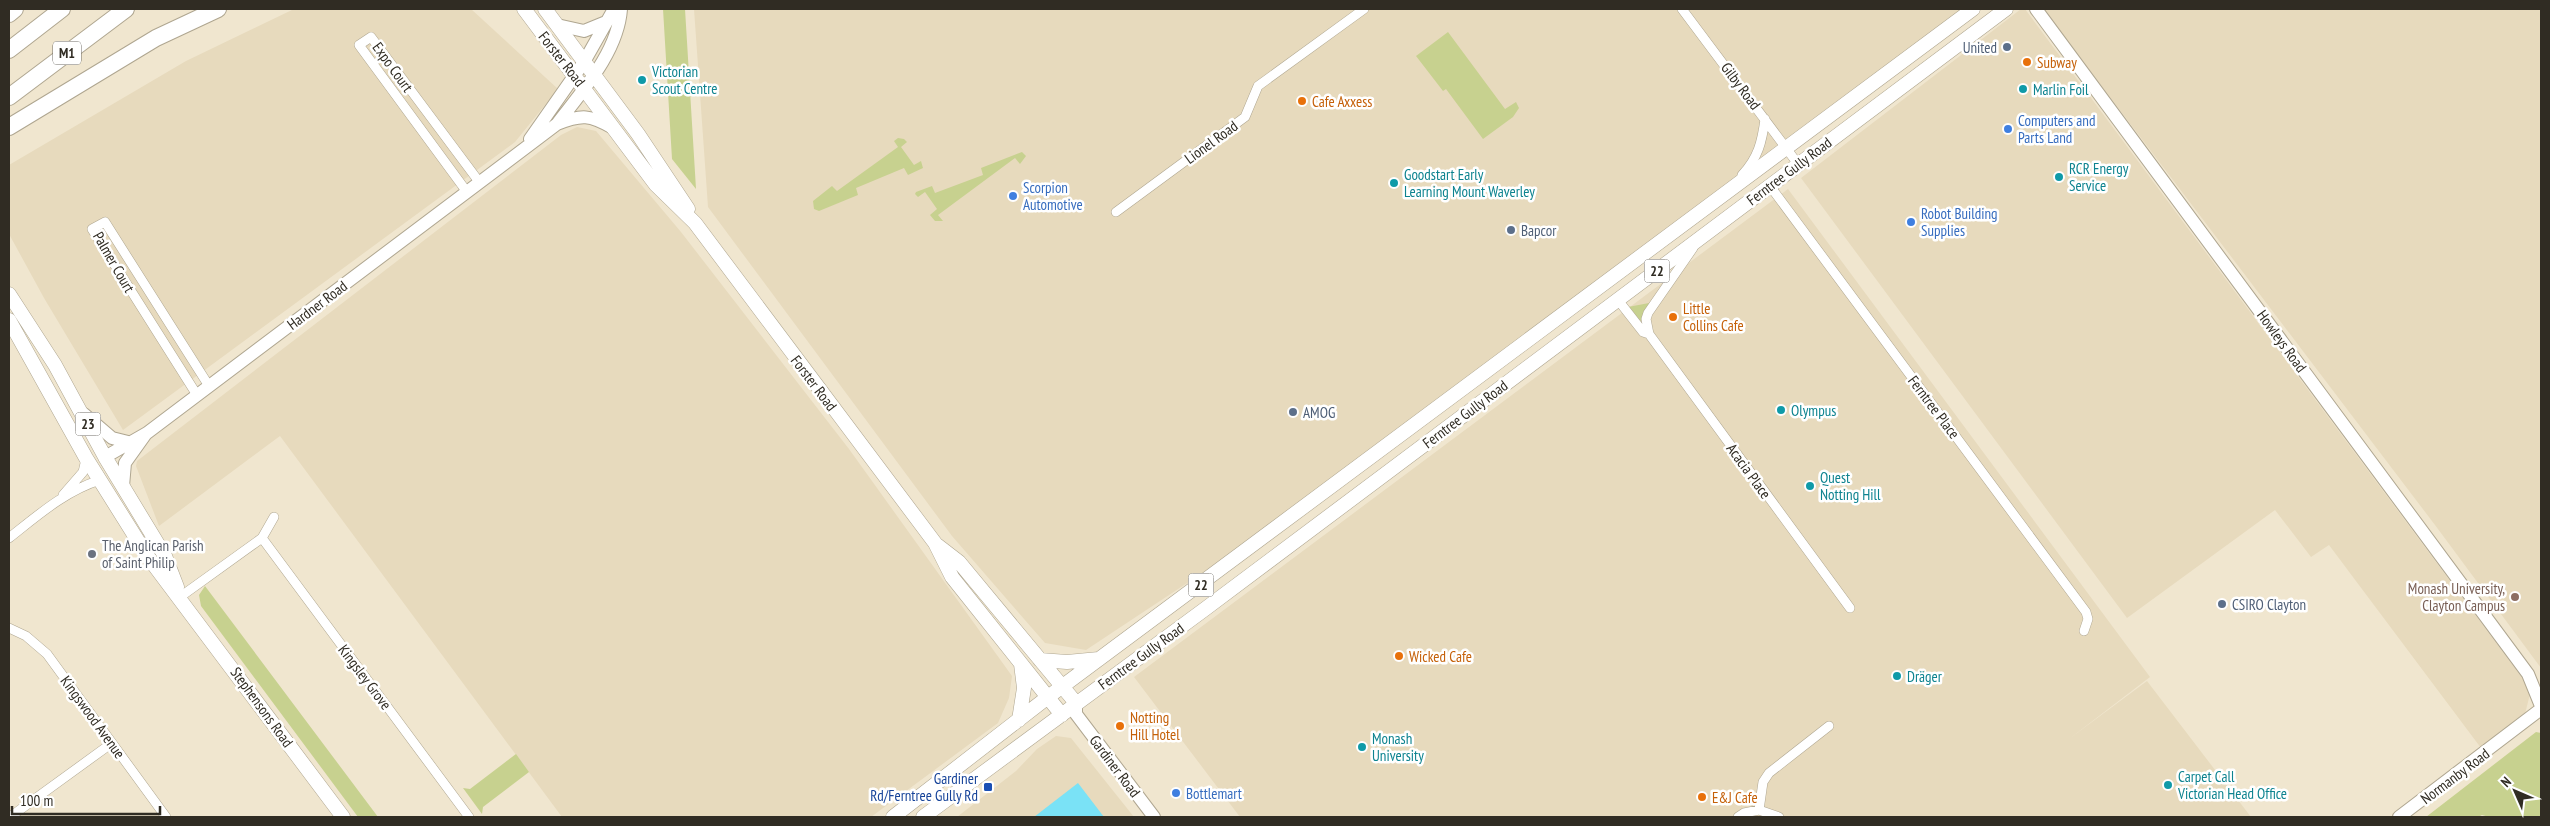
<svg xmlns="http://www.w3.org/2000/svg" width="2550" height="826" font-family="'PT Sans Narrow',sans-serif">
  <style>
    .built { fill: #e7dabd }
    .green { fill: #c7d18f }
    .water { fill: #7ae2f6 }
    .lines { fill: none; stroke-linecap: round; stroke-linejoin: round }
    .street-casing { stroke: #afa690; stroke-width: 10 }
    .secondary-casing { stroke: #afa690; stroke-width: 14 }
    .primary-casing { stroke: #afa690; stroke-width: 15 }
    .highway-casing { stroke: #afa690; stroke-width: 18 }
    .street { stroke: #fff; stroke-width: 9 }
    .secondary { stroke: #fff; stroke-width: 12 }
    .primary { stroke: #fff; stroke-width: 14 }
    .highway { stroke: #fff; stroke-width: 16 }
    .service-dot { fill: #5c6f8a; stroke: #fff; stroke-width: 2 }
    .food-dot { fill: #e8710a; stroke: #fff; stroke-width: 2 }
    .culture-dot { fill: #0f9aa8; stroke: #fff; stroke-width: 2 }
    .shop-dot { fill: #3f7fe0; stroke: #fff; stroke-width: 2 }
    .worship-dot { fill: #6b7280; stroke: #fff; stroke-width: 2 }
    .education-dot { fill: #8d6e63; stroke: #fff; stroke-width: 2 }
    .transit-dot { fill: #1a4fb4; stroke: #fff; stroke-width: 2 }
    .labels { text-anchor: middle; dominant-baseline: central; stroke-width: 5; stroke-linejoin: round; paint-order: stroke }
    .shield { fill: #fff; stroke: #6e6b65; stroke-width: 1 }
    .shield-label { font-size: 14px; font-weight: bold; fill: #302c23 }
    .service-label { font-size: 15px; fill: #4e5e75; stroke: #fff; text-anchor: start }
    .street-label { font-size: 15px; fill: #302c23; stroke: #fff }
    .food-label { font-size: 15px; fill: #c56008; stroke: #fff; text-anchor: start }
    .culture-label { font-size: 15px; fill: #0d838f; stroke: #fff; text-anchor: start }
    .shop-label { font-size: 15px; fill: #366cbe; stroke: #fff; text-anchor: start }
    .worship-label { font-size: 15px; fill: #5b616d; stroke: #fff; text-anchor: start }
    .education-label { font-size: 15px; fill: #785e54; stroke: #fff; text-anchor: end }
    .transit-label { font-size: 15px; fill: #164399; stroke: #fff; text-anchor: end }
  </style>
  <rect width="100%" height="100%" fill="#f0e6cf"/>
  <path class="built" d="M294,9H471L558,89L515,142L123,430L44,298L9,234V165L186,61Z
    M694,9H1966L1246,544L1086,650L1045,643L952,536L708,207Z
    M2021,9H2025L2531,690L2524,718L2481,748L2329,545L2311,557L2275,510L2127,618L1801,178Z
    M2043,9H2541V668L2435,525Z
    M577,127L596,131L681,232L849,449L1012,676L1009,698L998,723L871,817H562L280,436L159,526L136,466L137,461L561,135Z
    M1788,189L2150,677L2069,739L2147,681L2251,817H1240L1134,677Z
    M1056,736L1071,738L1134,817H957L1016,771L1037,749Z"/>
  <path class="green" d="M663,9H685L696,189L672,159Z
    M1448,32L1505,109L1516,102L1519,108L1513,117L1483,139L1446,89L1443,91L1416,56Z
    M898,138L904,139L907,142L901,147L914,165L921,161L923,168L908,175L904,168L856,188L858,195L819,211L814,209L813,201L832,186L837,191L898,147L894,141Z
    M1022,152L1026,156L1020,164L1015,158L938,215L943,221H935L930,215L937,209L925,192L918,197L915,194L916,192L932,186L935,193L983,175L981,168Z
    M1649,303L1640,322L1628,307Z
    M205,586L378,817H358L201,606L199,595Z
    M2536,732L2541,733V817H2489L2482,815L2478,817H2426Z
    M516,754L529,772L483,807L482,814L463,788L470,789Z"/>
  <path class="water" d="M1078,783L1104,817H1034Z"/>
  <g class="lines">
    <g class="street-casing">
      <path id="street" d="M1682,9L1798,164
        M1742,175C1758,158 1762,142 1765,119
        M1770,186L2086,612L2088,619L2084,631
        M467,192L359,45L371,37L480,183
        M1116,212L1245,117L1258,86L1364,9
        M1693,248L1648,313L1646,319L1649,334L1850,608
        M1618,300L1643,332L1649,334
        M197,395L92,229L105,222L209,386
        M63,495L83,472L86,459
        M9,538C37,516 65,491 100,480
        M262,538L274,517
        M180,597L262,538L469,817
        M9,628L26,636L47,654L166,817
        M1759,810L1779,817
        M10,817L112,743
        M1738,817L1744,813L1759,810L1763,782L1769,773L1829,726"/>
    </g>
    <g class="secondary-casing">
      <path id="secondary" d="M2036,9L2528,674L2541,706
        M557,25L584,31L606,22
        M557,124C582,114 590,115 613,128
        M530,139L584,62L614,9
        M84,414L112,438L128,442
        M105,457L147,433L557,124C582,91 618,52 621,9
        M123,486L125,463L145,435
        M1076,703V714L1154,817
        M2399,817L2541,709"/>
    </g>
    <g class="primary-casing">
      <path id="primary" d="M524,9L656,185L695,223L935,543L952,577L1062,715
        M545,9L638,134L688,209
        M9,294L55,365L105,457L165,556L177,587
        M9,320L86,458L148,557L343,817
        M937,545L959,562L1076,703
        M1040,660L1067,662L1099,659
        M1019,720L1024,688L1021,664
        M893,817L1048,697L1973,9
        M923,817L1205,609L2006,9"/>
    </g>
    <g class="highway-casing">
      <path id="highway" d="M9,14L15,9
        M9,50L62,9
        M9,97L126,9
        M9,127L156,38L218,9"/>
    </g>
    <use href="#street" class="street"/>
    <use href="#secondary" class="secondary"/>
    <use href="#primary" class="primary"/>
    <use href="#highway" class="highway"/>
  </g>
  <g class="service-dot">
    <circle cx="2007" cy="47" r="5"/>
    <circle cx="1511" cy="230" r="5"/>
    <circle cx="1293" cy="412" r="5"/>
    <circle cx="2222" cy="604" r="5"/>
  </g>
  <g class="food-dot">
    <circle cx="2027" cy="62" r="5"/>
    <circle cx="1302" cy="101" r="5"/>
    <circle cx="1673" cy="317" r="5"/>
    <circle cx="1399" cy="656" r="5"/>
    <circle cx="1120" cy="726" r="5"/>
    <circle cx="1702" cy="797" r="5"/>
  </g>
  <g class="culture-dot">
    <circle cx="642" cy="80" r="5"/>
    <circle cx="2023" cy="89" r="5"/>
    <circle cx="2059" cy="177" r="5"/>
    <circle cx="1394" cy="183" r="5"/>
    <circle cx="1781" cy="410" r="5"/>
    <circle cx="1810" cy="486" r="5"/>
    <circle cx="1897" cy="676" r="5"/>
    <circle cx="1362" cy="747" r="5"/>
    <circle cx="2168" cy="785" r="5"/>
  </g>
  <g class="shop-dot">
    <circle cx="2008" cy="129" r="5"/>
    <circle cx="1013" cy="196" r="5"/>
    <circle cx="1911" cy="222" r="5"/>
    <circle cx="1176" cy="793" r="5"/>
  </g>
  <circle class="worship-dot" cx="92" cy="554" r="5"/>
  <circle class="education-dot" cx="2515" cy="597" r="5"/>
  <rect class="transit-dot" x="983" y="782" width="10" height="10" rx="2.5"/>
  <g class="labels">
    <g class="shield">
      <rect x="53" y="41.5" width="28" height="23" rx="4"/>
      <rect x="1644.5" y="259.5" width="25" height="23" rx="4"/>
      <rect x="75.5" y="412.5" width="25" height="23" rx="4"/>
      <rect x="1188.5" y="573.5" width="25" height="23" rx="4"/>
    </g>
    <g class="shield-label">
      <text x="67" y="53">M1</text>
      <text x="1657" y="271">22</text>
      <text x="88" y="424">23</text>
      <text x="1201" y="585">22</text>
    </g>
    <g class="service-label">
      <text x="1997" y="47" text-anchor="end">United</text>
      <text x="1521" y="230">Bapcor</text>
      <text x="1303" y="412">AMOG</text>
      <text x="2232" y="604">CSIRO Clayton</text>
    </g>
    <g class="street-label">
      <text transform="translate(562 59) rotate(52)">Forster Road</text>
      <text transform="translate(393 67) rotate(54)">Expo Court</text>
      <text transform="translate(1741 86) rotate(53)">Gilby Road</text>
      <text transform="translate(1211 142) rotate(-36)">Lionel Road</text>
      <text transform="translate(1789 171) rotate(-37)">Ferntree Gully Road</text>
      <text transform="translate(114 262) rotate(60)">Palmer Court</text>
      <text transform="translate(317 305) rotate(-37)">Hardner Road</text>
      <text transform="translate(2282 341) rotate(54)">Howleys Road</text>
      <text transform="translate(814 383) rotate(53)">Forster Road</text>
      <text transform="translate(1934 407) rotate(53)">Ferntree Place</text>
      <text transform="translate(1465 414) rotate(-37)">Ferntree Gully Road</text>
      <text transform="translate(1749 471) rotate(54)">Acacia Place</text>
      <text transform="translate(1141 656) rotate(-36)">Ferntree Gully Road</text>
      <text transform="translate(365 677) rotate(53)">Kingsley Grove</text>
      <text transform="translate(262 707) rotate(54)">Stephensons Road</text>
      <text transform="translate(93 717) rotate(54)">Kingswood Avenue</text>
      <text transform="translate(1115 766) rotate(53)">Gardiner Road</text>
      <text transform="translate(2455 776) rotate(-37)">Normanby Road</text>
    </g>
    <g class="food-label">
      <text x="2037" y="62">Subway</text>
      <text x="1312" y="101">Cafe Axxess</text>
      <text x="1683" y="308">Little<tspan x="1683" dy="17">Collins Cafe</tspan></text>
      <text x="1409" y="656">Wicked Cafe</text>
      <text x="1130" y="717">Notting<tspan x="1130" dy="17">Hill Hotel</tspan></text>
      <text x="1712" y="797">E&amp;J Cafe</text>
    </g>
    <g class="culture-label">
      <text x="652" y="71">Victorian<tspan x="652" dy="17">Scout Centre</tspan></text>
      <text x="2033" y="89">Marlin Foil</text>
      <text x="2069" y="168">RCR Energy<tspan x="2069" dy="17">Service</tspan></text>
      <text x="1404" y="174">Goodstart Early<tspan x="1404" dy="17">Learning Mount Waverley</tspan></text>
      <text x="1791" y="410">Olympus</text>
      <text x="1820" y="477">Quest<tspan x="1820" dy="17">Notting Hill</tspan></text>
      <text x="1907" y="676">Dräger</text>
      <text x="1372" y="738">Monash<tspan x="1372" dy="17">University</tspan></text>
      <text x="2178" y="776">Carpet Call<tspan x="2178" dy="17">Victorian Head Office</tspan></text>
    </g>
    <g class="shop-label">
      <text x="2018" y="120">Computers and<tspan x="2018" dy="17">Parts Land</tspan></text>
      <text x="1023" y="187">Scorpion<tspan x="1023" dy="17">Automotive</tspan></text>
      <text x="1921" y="213">Robot Building<tspan x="1921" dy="17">Supplies</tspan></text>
      <text x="1186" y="793">Bottlemart</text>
    </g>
    <g class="worship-label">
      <text x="102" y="545">The Anglican Parish<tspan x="102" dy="17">of Saint Philip</tspan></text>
    </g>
    <g class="education-label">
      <text x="2505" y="588">Monash University,<tspan x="2505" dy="17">Clayton Campus</tspan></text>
    </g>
    <g class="transit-label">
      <text x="978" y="778">Gardiner<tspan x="978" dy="17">Rd/Ferntree Gully Rd</tspan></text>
    </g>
  </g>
  <rect width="2550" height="826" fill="none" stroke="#302c23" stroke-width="20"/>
  <g transform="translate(2515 791) rotate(315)" stroke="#ffffff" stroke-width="4" paint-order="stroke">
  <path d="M0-4L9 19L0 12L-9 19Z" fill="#302c23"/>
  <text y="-8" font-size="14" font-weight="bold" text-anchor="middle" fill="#302c23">N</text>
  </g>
  <path d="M12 806v8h148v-8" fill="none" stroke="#302c23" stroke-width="2.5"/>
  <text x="20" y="806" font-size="15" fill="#302c23" stroke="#ffffff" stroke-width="4" paint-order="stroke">100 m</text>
</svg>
